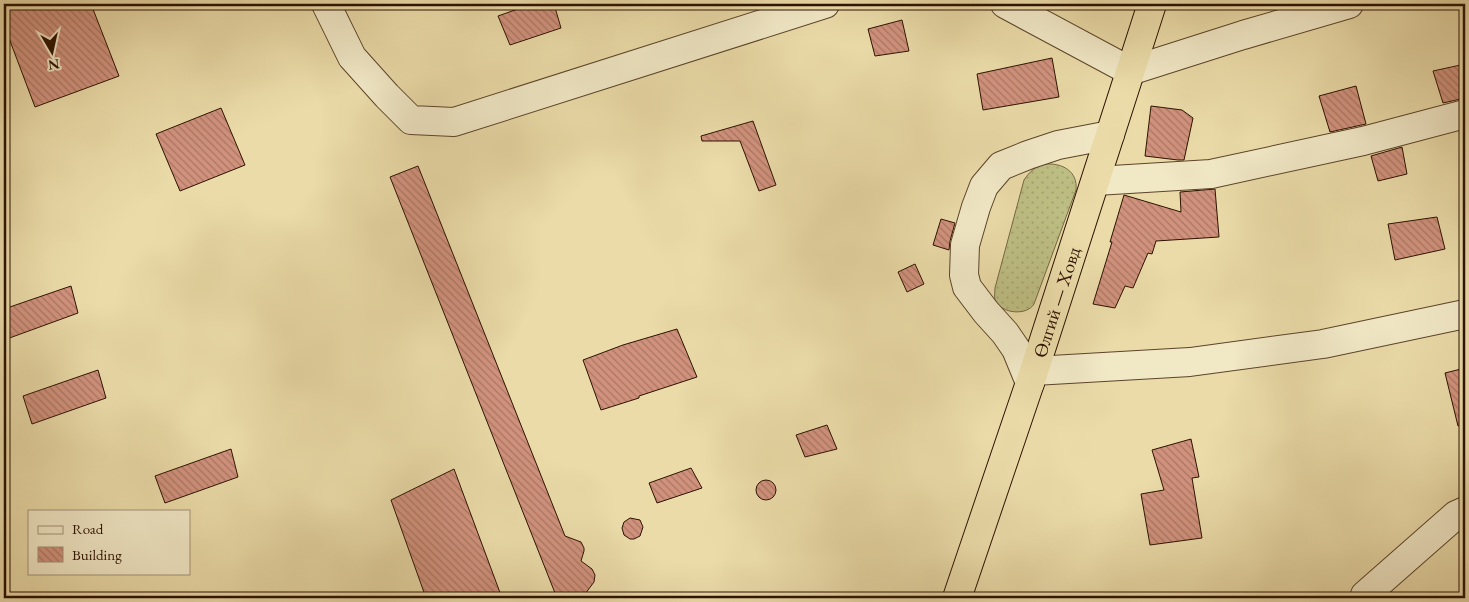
<svg xmlns="http://www.w3.org/2000/svg" width="1469" height="602" font-family="'EB Garamond',serif">
  <style>
    .grass { fill: url(#grass-dots); stroke: #756842 }
    .building { fill: url(#building-back-hatch); stroke: #2d1200 }
    .lines { fill: none; stroke-linecap: round; stroke-linejoin: round }
    .minor-casing { stroke: #5c442a; stroke-width: 30 }
    .highway-casing { stroke: #2d1200; stroke-width: 30 }
    .minor { stroke: #f1e8c6; stroke-width: 28 }
    .highway { stroke: #eadba8; stroke-width: 28 }
    .labels { text-anchor: middle; dominant-baseline: central; stroke-width: 5; stroke-linejoin: round; paint-order: stroke }
    .street-label { font-size: 19px; fill: #2d1200; stroke: #f1e8c6 }
  </style>
  <defs>
    <pattern id="grass-dots" width="8" height="8" patternUnits="userSpaceOnUse" patternTransform="scale(1.25)"><rect width="8" height="8" fill="#bdbe83"/><path d="M2 2h.1M6 6h.1" fill="none" stroke="#a3a26f" stroke-width="1.8" stroke-linecap="round"/></pattern>
    <pattern id="building-back-hatch" width="6" height="6" patternUnits="userSpaceOnUse" patternTransform="scale(1.25)"><rect width="6" height="6" fill="#d1927d"/><path d="M-1 5l2 2M0 0l6 6M5-1l2 2" fill="none" stroke="#aa7664"/></pattern>
  </defs>
  <rect width="100%" height="100%" fill="#eadba8"/>
  <filter id="stains"><feTurbulence type="fractalNoise" baseFrequency=".004" numOctaves="4"/><feColorMatrix values="0 0 0 0 .2 0 0 0 0 .09 0 0 0 0 .02 0 0 0 .5 -.17"/></filter>
  <radialGradient id="worn" r=".72"><stop offset=".6" stop-color="#630" stop-opacity="0"/><stop offset="1" stop-color="#630" stop-opacity=".3"/></radialGradient>
  <path class="grass" d="M1046,164C1062,163 1078,171 1076,190L1034,304C1027,316 1001,314 995,300C994,297 995,292 995,288L1024,180C1030,171 1036,166 1046,164Z"/>
  <path class="building" d="M4,4H91L119,76L35,107L4,25Z
    M532,4H554L561,28L510,45L498,16Z
    M902,20L909,51L875,56L868,29Z
    M1052,58L1059,97L983,110L977,74Z
    M1465,64V98L1443,103L1433,71Z
    M1356,86L1366,124L1330,132L1319,96Z
    M1151,106L1182,110L1193,118L1184,160H1178L1145,156Z
    M221,108L245,165L180,191L156,134Z
    M753,121L776,185L759,191L740,141H702L701,136Z
    M1402,147L1407,174L1378,181L1371,156Z
    M418,166L565,536L581,542L584,548V551L581,561L592,569L595,575L594,582L582,598H557L390,177Z
    M1215,189L1219,237L1156,241L1152,254L1148,253L1133,288L1125,286L1115,308L1093,304L1112,242H1110L1124,195L1181,212L1180,192Z
    M1437,217L1445,249L1395,260L1388,224Z
    M941,219L955,223L950,241L949,250L933,245Z
    M915,264L924,284L907,292L898,272Z
    M71,286L78,313L4,340V309Z
    M677,329L697,377L639,396V398L601,410L583,360L623,345Z
    M1465,368V425L1458,426L1445,373Z
    M98,370L106,398L32,424L23,396Z
    M827,425L837,449L805,457L796,435Z
    M1191,439L1199,477L1192,478L1202,538L1150,545L1141,494L1164,490L1152,450Z
    M231,449L238,477L165,503L155,476Z
    M691,468L702,488L657,503L649,483Z
    M454,469L502,598H426L391,500Z
    M756 490a10 10 0 1 1 20 0a10 10 0 1 1-20 0Z
    M630,518L640,520L643,527L640,536L634,539H630L624,535L622,528L624,522Z"/>
  <g class="lines">
    <g class="minor-casing">
      <path id="minor" d="M326,4L352,57L387,96L411,120L454,122L825,4
        M1005,4L1130,71L1243,35L1349,4
        M1096,181L1211,174L1363,141L1465,114
        M1034,371L1190,362L1323,344L1465,314
        M1030,383L1016,349L1005,333L986,312L967,287L964,275L965,245L976,207L984,186L1001,166L1028,155L1058,145L1110,135
        M1365,595L1456,515L1465,511"/>
    </g>
    <g class="highway-casing">
      <g id="highway">
        <path id="s1" d="M957,598L1034,371L1152,4"/>
      </g>
    </g>
    <use href="#minor" class="minor"/>
    <use href="#highway" class="highway"/>
  </g>
  <g class="labels">
    <g class="street-label">
      <text stroke="none"><textPath href="#s1" startOffset="312">Өлгий — Ховд</textPath></text>
    </g>
  </g>
  <rect width="1469" height="602" fill="none" stroke="#eadba8" stroke-width="20"/>
  <rect x="5" y="5" width="1459" height="592" fill="none" stroke="#2d1200" stroke-width="2.5"/>
  <rect x="10" y="10" width="1449" height="582" fill="none" stroke="#2d1200"/>
  <rect x="28" y="510" width="162" height="65" fill="#f1e8c6" stroke="#a39277"/>
  <rect x="38" y="526" width="25" height="8" fill="#f1e8c6" stroke="#a39277"/>
  <text x="72" y="534" font-size="15" fill="#2d1200">Road</text>
  <rect x="38" y="547" width="25" height="15" fill="url(#building-back-hatch)" stroke="#a39277"/>
  <text x="72" y="560" font-size="15" fill="#2d1200">Building</text>
  <g transform="translate(52 52) rotate(171)" stroke="#f1e8c6" stroke-width="4" paint-order="stroke">
  <path d="M0-4L9 19L0 12L-9 19Z" fill="#2d1200"/>
  <text y="-8" font-size="14" font-weight="bold" text-anchor="middle" fill="#2d1200">N</text>
  </g>
  <rect width="100%" height="100%" filter="url(#stains)"/>
  <rect width="100%" height="100%" fill="url(#worn)"/>
</svg>
